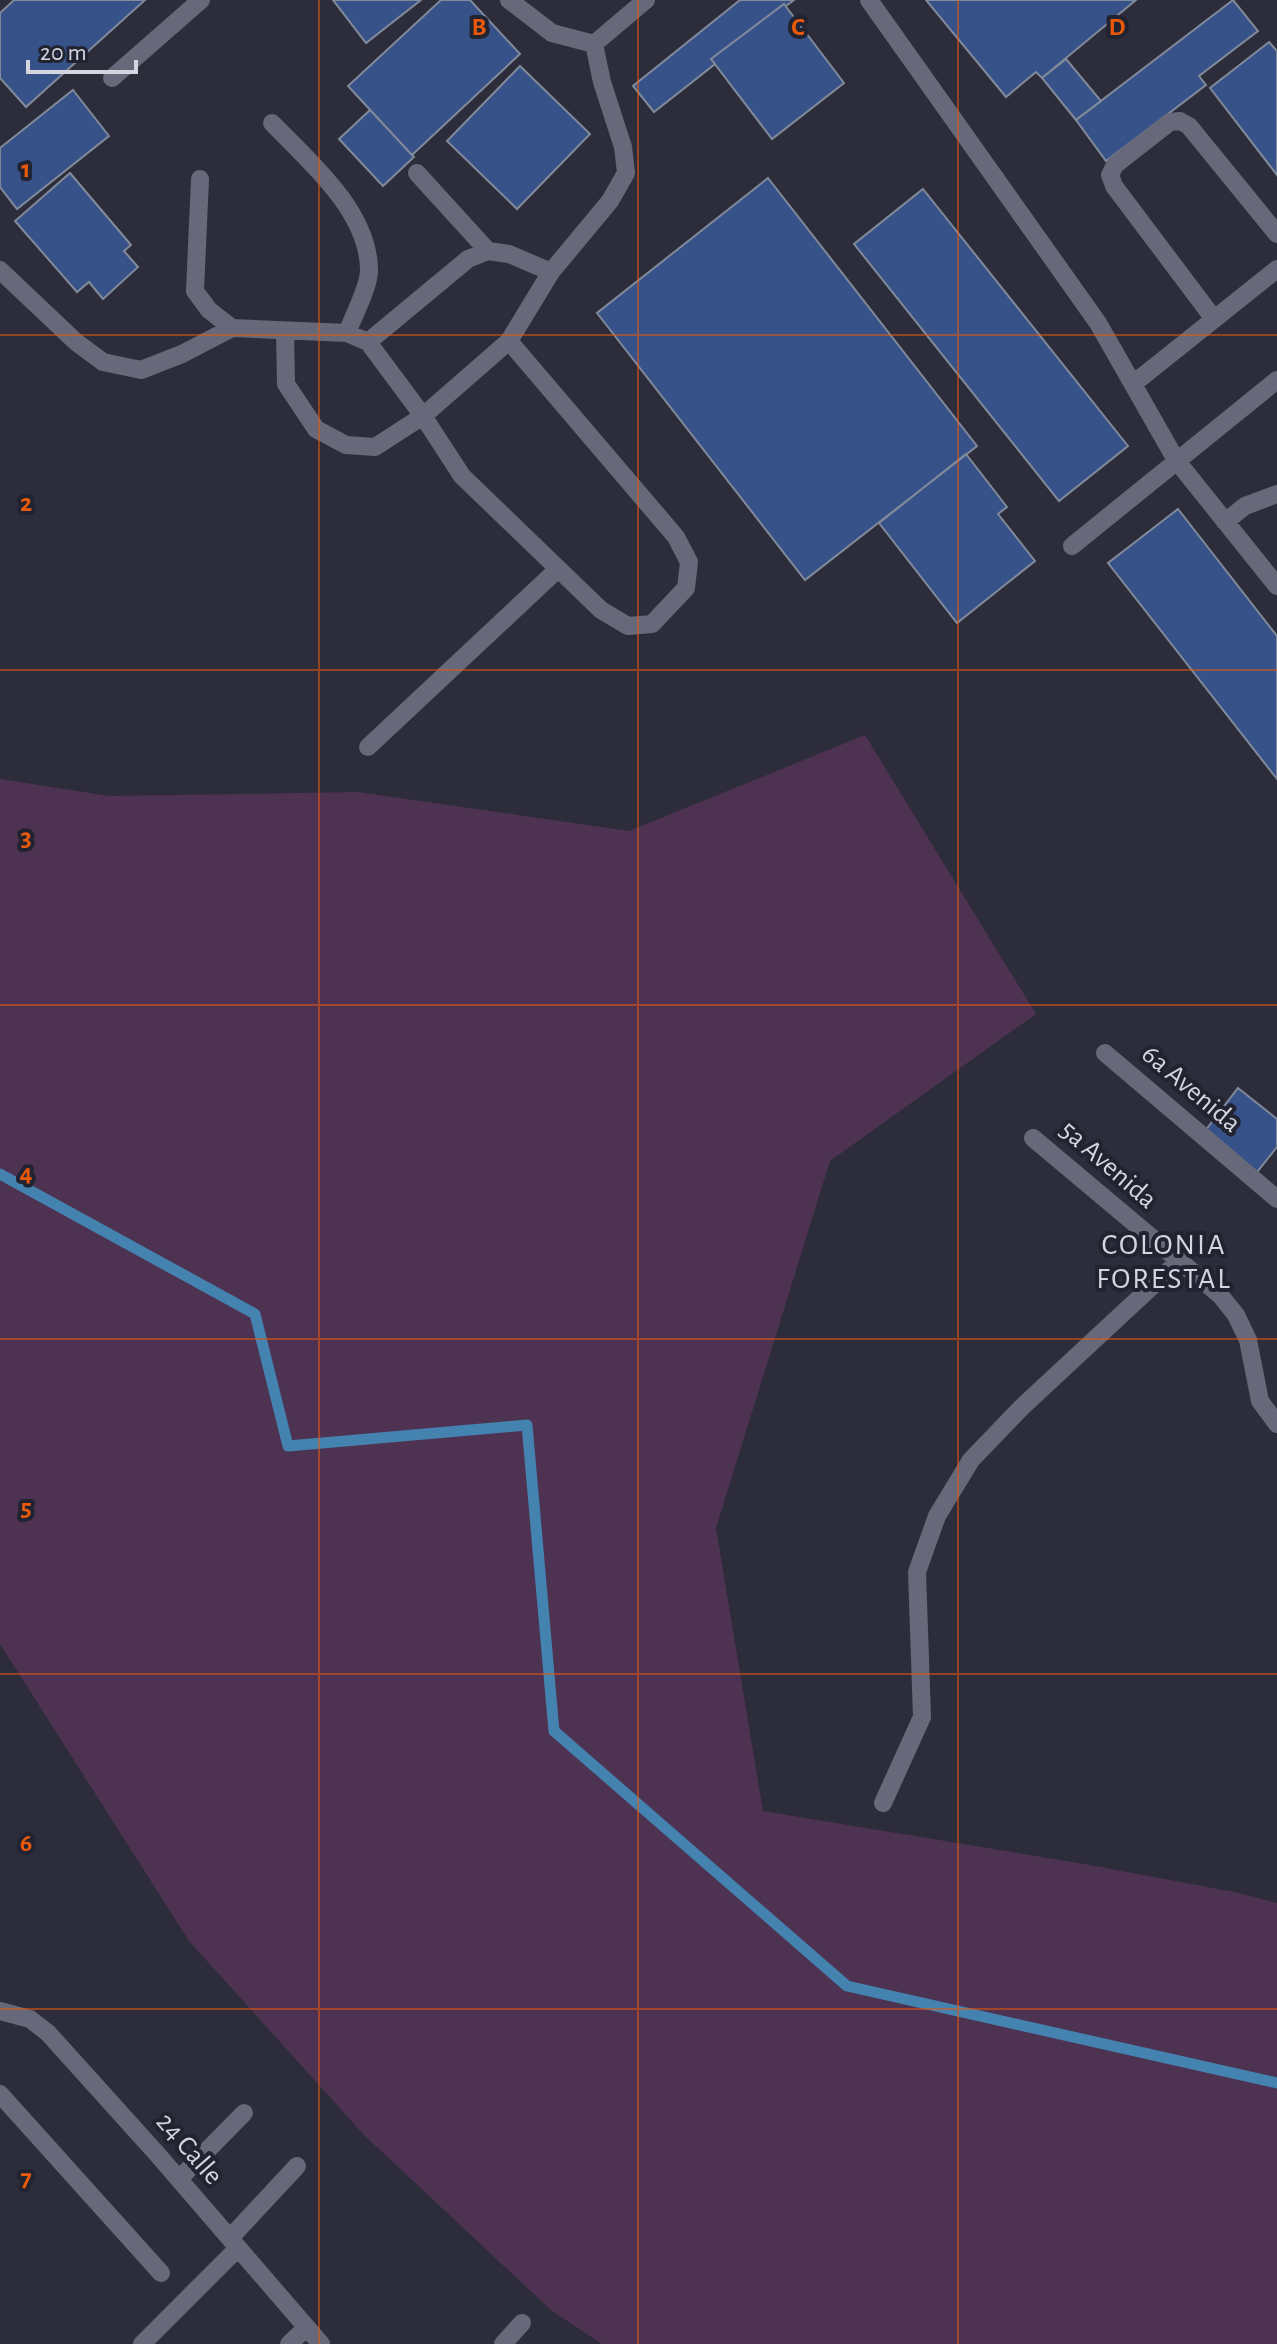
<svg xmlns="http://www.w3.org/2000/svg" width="1277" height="2344" font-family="'Alegreya Sans',sans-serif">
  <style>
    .green { fill: #4e3251 }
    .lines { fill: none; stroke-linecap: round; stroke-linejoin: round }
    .stream { stroke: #4482b0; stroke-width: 11 }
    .building { fill: #375288; stroke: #818a9a; stroke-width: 2 }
    .service { stroke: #676879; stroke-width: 18 }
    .grid { fill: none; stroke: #e8590c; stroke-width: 2; stroke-opacity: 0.55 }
    .labels { text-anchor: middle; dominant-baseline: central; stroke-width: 8; stroke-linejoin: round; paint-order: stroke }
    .street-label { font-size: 28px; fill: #d4d5df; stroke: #222331 }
    .neighbourhood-label { font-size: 30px; letter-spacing: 2px; fill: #d4d5df; stroke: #222331 }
    .grid-label { font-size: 26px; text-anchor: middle; font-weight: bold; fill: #e8590c; stroke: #222331; stroke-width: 8; stroke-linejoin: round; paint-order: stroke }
  </style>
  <rect width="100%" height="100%" fill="#2c2c3b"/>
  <path class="green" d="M865,735L1036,1014L830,1161L716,1528L763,1811L1090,1865L1234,1892L1277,1903V2344H602L552,2311L364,2135L189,1941L0,1644V779L109,796L358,792L629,831Z"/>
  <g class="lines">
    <path class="stream" d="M0,1174L255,1314L288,1446L527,1425L554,1731L847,1986L1277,2083"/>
  </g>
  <path class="building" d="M14,0H145L26,107L0,78V13Z
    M333,0H421L366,43Z
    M441,0H470L520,54L412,155L348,86Z
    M740,0H794L786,6L784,4L711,59L715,64L654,112L633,86Z
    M926,0H1136L1042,78L1036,72L1006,97Z
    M1233,0L1258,31L1199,76L1206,85L1106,161L1076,120Z
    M784,4L844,83L772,139L711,59Z
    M1269,42L1277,51V175L1210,88Z
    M1066,59L1101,101L1076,120L1042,78Z
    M520,66L590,134L517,209L447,141Z
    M73,90L109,136L17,209L0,187V148Z
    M370,110L414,157L383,186L339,139Z
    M70,173L131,245L124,251L138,267L103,299L89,282L77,292L15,221Z
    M768,178L977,446L805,580L597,313Z
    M923,189L1128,446L1059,501L854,244Z
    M966,454L1007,507L998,514L1035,561L957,623L879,523Z
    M1178,509L1277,636V779L1108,563Z
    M1238,1088L1277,1119V1147L1257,1172L1205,1131Z"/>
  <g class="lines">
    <path class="service" d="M509,0L552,33L594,44
      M869,0L1098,323L1176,460L1277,586
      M594,44L646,0
      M112,78L201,0
      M272,123C310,162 368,211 369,269C370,285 353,317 347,333
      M417,173L488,251
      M200,179L195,291L209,310L232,328
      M0,270L76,342L103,362L141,370L182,354L232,328L347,333L368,342L468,259L488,251L509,254L551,272
      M1214,319L1114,186L1110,175L1115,165L1170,122L1180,121L1189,126L1277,234
      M285,332L286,384L316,429L346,445L375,447L423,416L509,341L551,272L610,201L626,173L623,147L602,82L594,44
      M368,342L423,416L462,476L601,610L628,626L652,624L686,588L689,562L676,537L509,341
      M1133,384L1277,269
      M1225,522L1245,506L1277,494
      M1072,546L1277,380
      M368,747L558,569
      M1105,1053L1277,1199
      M1033,1138L1220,1295L1236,1315L1248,1340L1260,1401L1277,1424
      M883,1803L922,1717L917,1572L937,1516L971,1460L1021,1408L1178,1262
      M0,2011L30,2019L48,2033L158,2155L321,2344
      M0,2094L161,2273
      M179,2179L244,2113
      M230,2238L297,2166
      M142,2344L238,2248
      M289,2344L306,2328
      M503,2344L522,2323"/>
  </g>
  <path class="grid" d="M319,0V2344M638,0V2344M958,0V2344M0,335H1277M0,670H1277M0,1005H1277M0,1339H1277M0,1674H1277M0,2009H1277"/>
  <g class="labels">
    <g class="street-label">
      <text transform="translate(1191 1089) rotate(40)">6a Avenida</text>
      <text transform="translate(1108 1165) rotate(41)">5a Avenida</text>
      <text transform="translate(189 2149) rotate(49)">24 Calle</text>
    </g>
    <g class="neighbourhood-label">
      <text x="1164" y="1245">COLONIA<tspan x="1164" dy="34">FORESTAL</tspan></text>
    </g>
  </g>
  <g class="grid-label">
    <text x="479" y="35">B</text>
    <text x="798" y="35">C</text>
    <text x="1117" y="35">D</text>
    <text x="26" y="177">1</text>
    <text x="26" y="511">2</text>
    <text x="26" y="846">3</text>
    <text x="26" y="1181">4</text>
    <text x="26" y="1516">5</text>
    <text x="26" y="1851">6</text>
    <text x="26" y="2186">7</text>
  </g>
  <path d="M28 60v12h108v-12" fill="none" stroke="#d4d5df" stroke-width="4"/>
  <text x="40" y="60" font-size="24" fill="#d4d5df" stroke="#222331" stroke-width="6" paint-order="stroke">20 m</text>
</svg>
